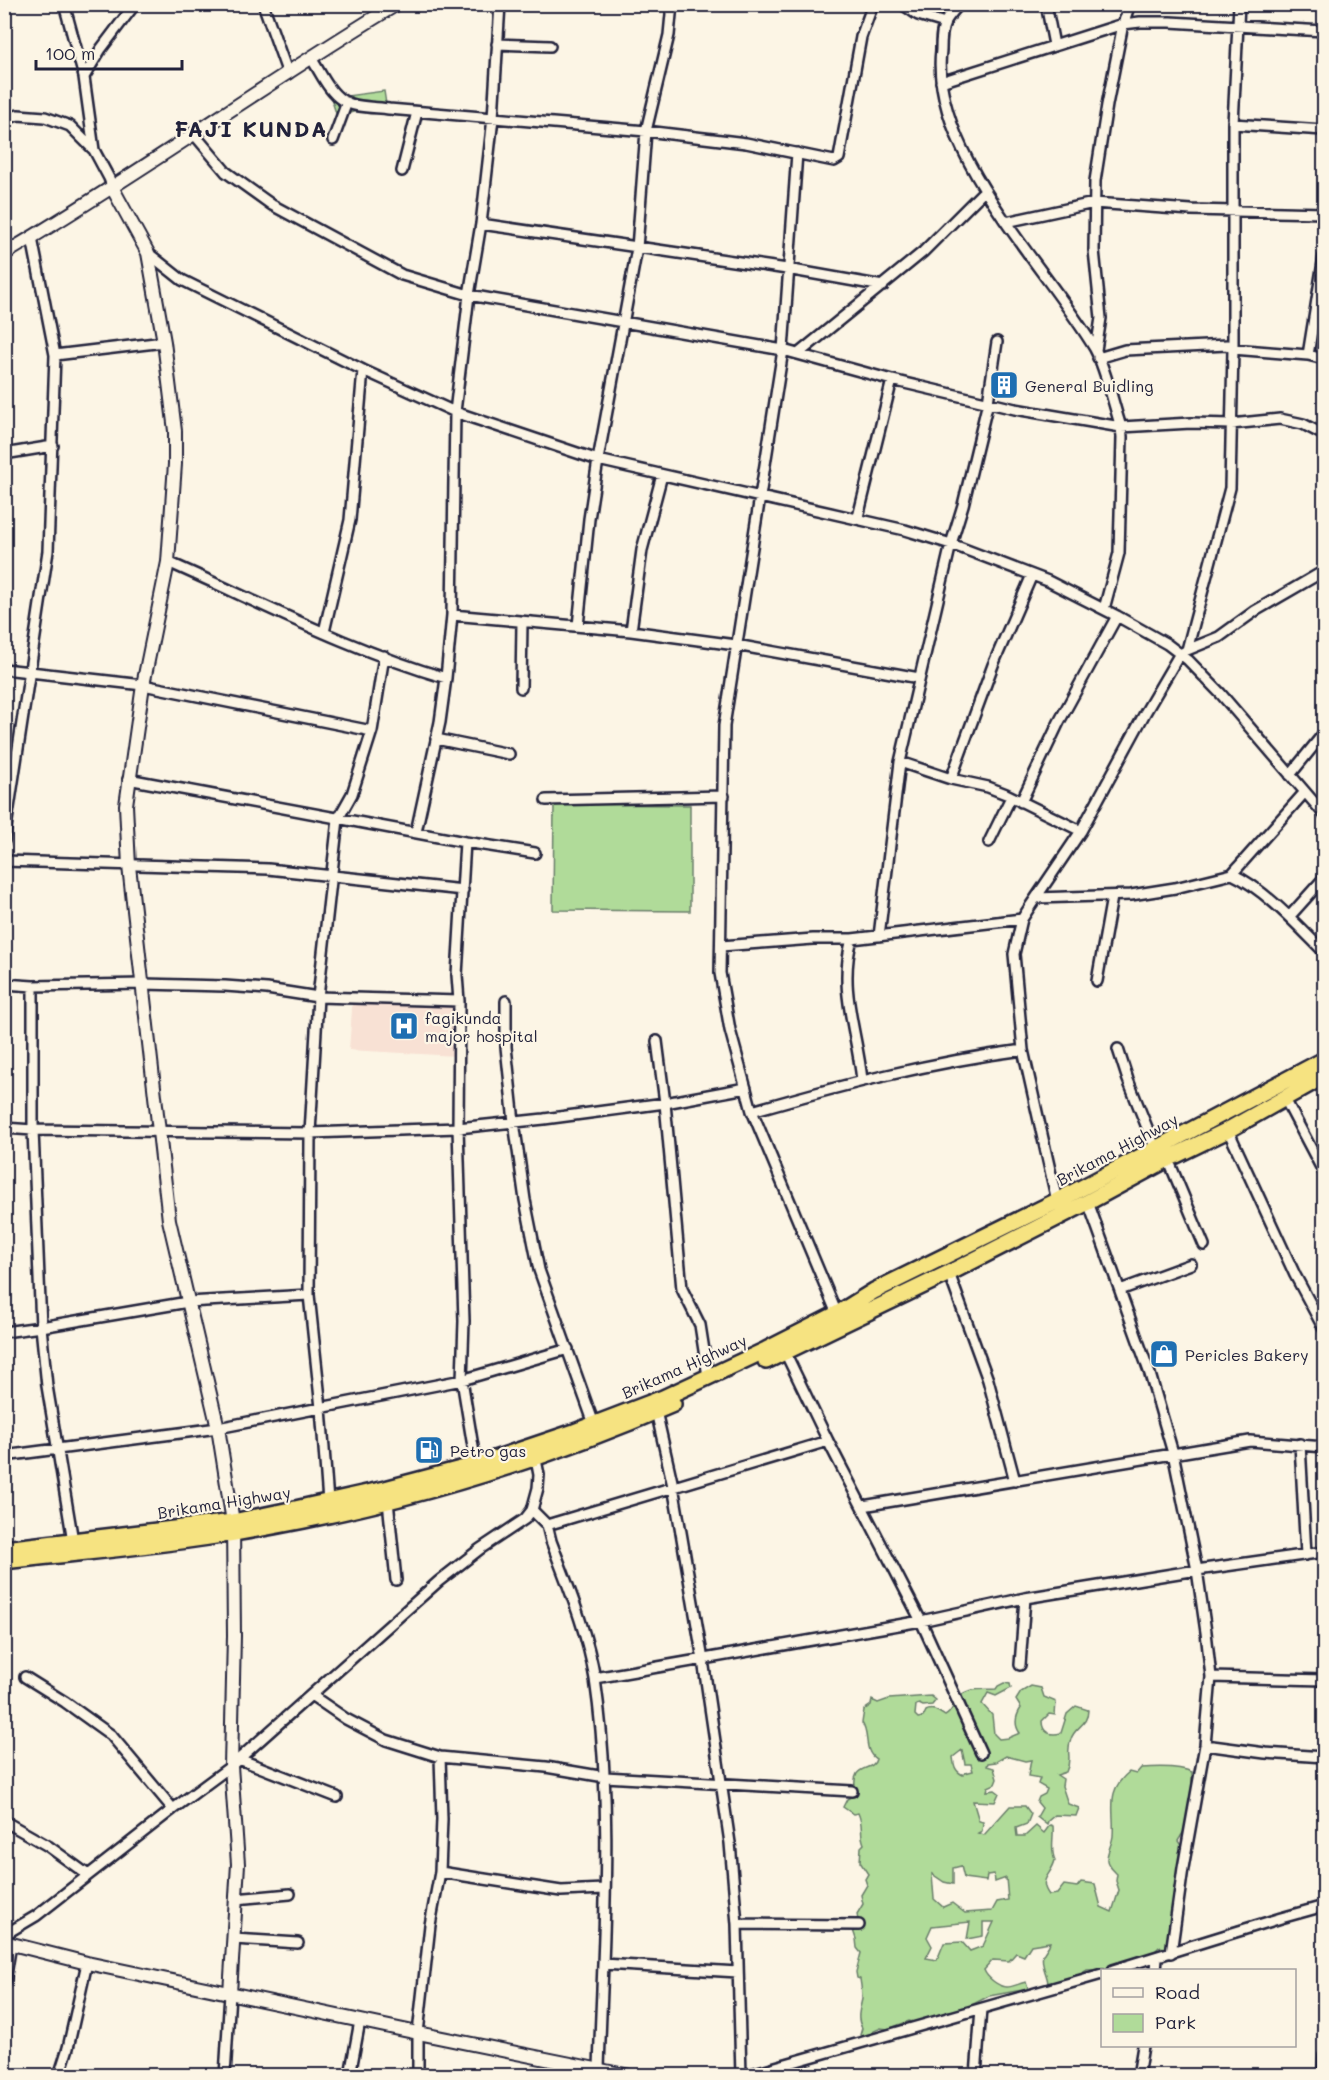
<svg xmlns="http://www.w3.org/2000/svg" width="1329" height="2080" font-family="Mali,sans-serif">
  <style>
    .built { fill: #f8e1d4 }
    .green { fill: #b0db99; stroke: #697e6a; stroke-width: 1.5; fill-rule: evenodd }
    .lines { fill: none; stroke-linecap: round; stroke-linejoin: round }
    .minor-casing { stroke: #22223b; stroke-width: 14 }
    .tertiary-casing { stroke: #22223b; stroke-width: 16 }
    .trunk-casing { stroke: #22223b; stroke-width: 20 }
    .minor { stroke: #fcf5e5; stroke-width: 9 }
    .tertiary { stroke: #fcf5e5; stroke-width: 12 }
    .trunk { stroke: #f6e381; stroke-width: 15 }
    .labels { text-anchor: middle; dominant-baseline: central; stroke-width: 4.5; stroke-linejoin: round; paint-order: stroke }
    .poi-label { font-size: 16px; fill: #22223b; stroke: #fcf5e5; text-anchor: start }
    .street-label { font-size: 16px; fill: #22223b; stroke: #fcf5e5 }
    .district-label { font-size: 22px; font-weight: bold; letter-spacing: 1.5px; fill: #22223b; stroke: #fcf5e5 }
  </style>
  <rect width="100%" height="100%" fill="#fcf5e5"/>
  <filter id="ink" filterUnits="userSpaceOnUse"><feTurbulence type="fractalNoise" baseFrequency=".0167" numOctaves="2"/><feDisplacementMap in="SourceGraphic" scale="12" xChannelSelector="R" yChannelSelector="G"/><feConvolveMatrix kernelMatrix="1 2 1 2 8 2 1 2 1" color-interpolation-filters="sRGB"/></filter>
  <g filter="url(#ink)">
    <path class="built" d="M353,996L459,1002L456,1056L349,1050Z"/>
    <path class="green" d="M384,91L386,104L337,116L331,98Z
      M554,804L690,805V911L553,910Z
      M1004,1683L1010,1684L1011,1688L996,1696L988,1693L982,1704L992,1715L994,1734L999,1739L1008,1738L1020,1733C1014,1725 1015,1717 1021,1708L1016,1700L1021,1692L1031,1686L1041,1688L1044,1697L1056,1702L1055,1715L1049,1714L1042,1721C1042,1733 1051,1736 1061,1733L1067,1714L1076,1706L1088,1710C1088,1726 1075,1726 1071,1739C1065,1754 1073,1757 1066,1772L1057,1775L1063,1779L1062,1786L1068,1804L1079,1808L1076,1816L1055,1815L1048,1821L1047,1825L1037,1817L1042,1808L1037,1802L1039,1797L1045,1794L1047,1789L1038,1784L1040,1778L1028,1776L1031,1760L1025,1761L1006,1756L996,1762L988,1763L987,1766L994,1768L997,1779L995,1784L988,1787L987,1791L995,1790L999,1793L995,1802L973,1801L979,1821L983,1822L982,1831L978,1833L984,1835L1010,1806H1025L1031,1814L1027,1824L1016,1828L1017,1836H1025L1036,1826L1044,1833L1050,1825L1053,1826C1054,1838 1050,1851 1055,1860C1052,1875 1037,1879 1049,1895L1057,1894L1064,1885L1077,1887L1081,1882L1095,1884L1101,1907L1112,1912L1119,1890L1116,1881L1117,1874C1113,1870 1106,1864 1107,1859C1107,1852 1112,1844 1113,1836C1115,1809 1105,1792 1129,1772L1136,1774L1141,1768C1154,1767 1180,1766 1192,1772V1782L1196,1791L1186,1818L1189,1823L1178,1841L1182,1847L1179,1852L1181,1858L1171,1941L1166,1948L1159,1947L1146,1960L1137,1957L1131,1962L1112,1969L1087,1970L1076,1977L1058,1981L1053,1986L1048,1984C1048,1975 1040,1965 1043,1955C1045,1950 1049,1947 1050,1942L1031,1945L1024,1956L1016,1953L1009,1961L993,1960L984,1970C987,1978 999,1987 1007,1987C1012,1987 1021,1983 1026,1982L1028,1989L989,1996L960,2011H948L930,2018L921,2024L909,2021L888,2029L881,2028L874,2031L870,2038L865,2039L860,2035L862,2028C856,2018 860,2009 862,1999C862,1993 861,1985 860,1979L857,1978L856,1972L861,1953L857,1948L856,1939L853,1930L858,1921L857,1914L863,1904L861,1895L867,1885L865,1879L868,1874L860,1862L861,1847L864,1844C859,1832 864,1826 858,1813L853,1814L843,1807L847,1799L856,1794C849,1760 873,1774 876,1759C863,1751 870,1734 862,1723L864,1710L871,1705L872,1700L878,1703L889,1699L931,1696L936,1700L932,1705L923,1706L919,1704L916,1705L915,1715L918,1718L923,1717L926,1711C933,1707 939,1712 945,1716C953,1712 953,1704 959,1697C968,1687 984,1690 996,1689L998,1686ZM962,1750L965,1764H971L973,1771L965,1773L963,1775C955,1771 954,1766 953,1757ZM961,1866L964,1878L986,1881L987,1875L994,1874L995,1882L1006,1878L1008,1900L997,1902L992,1911L965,1913L952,1903L943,1907L934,1899L932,1874L944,1882L953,1884V1868ZM970,1922L967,1939L983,1936V1922H994L983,1946L970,1951L962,1942L944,1943L937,1960L926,1958L932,1946L927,1937L932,1926Z"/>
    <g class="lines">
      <g class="minor-casing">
        <path id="minor" d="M64,4L84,77
          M263,4L288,74
          M902,4L918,15L945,23
          M959,4C955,10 948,16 945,23C941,31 941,41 941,50C929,151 1046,266 1095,349C1105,367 1114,406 1121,427L1122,437L1119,553L1104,609
          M1046,4L1054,45
          M497,44L550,46
          M311,58C320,71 328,91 342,100C354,108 375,107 389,109L646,131L746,143L834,161L839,158L861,37L873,4
          M941,82L1123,24L1140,22H1170L1324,31
          M4,120L18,115L45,117L70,126L94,150
          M1233,124L1324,130
          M194,134L226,172L272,205L402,275L469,295L783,350L892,380L1015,409L1121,427L1191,423L1231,424L1280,419L1303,424L1324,435
          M333,140L347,102
          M797,153L783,350L724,726L720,973L730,1030L752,1111L837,1314
          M402,171L417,112
          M113,189L109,178L94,150L84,77L101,49L135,4
          M1006,222L1094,203L1191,210L1324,213
          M481,224L787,269L883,286
          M148,253L182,280L363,370L455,412L598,460L905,530L951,544L1048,581L1117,616L1167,644L1188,660L1221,694L1324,814
          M1096,350L1101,318L1094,250L1095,181L1107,105L1123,24L1130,4
          M798,354L923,252L985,190
          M55,355L164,342
          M1308,355L1324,256
          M1098,358L1125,350L1227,345L1233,349L1308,355L1324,359
          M4,454L53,446
          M858,517L892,380
          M168,562C259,602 350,650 446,678
          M452,615L631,631L736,645L919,678
          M578,626L589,519L598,460L637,248L646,131L669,35L672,4
          M631,631L642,550L662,475
          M324,632L350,520L363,370
          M1187,650L1219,637L1255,611L1324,571
          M4,669L143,685L372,731
          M521,688L522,622
          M436,739L509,754
          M900,762L951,779L988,787L1006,794L1081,831
          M1290,775L1324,733
          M128,779L465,842L535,853
          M951,779L993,665L1032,575
          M546,800L724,796
          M1021,802L1059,722L1117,616
          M416,832L440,722L446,678L452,615L455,412L469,295L481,224L493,118L500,4
          M4,841L48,551L55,355L32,238
          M465,842L457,975L459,1001L458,1128L464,1321L462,1380L476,1465
          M989,842L1011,797
          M4,861L268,869L463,890
          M1232,874C1265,889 1299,927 1324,952
          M1036,898L1131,895L1175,888L1232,874L1305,792
          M1289,917L1324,878
          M879,936L900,762L951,544L963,505L988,402L997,342
          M852,939C838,989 857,1031 862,1080
          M721,946L813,939H852L1022,919
          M1097,981L1112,897
          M4,984L33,986L143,984L225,986L267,989L318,997L459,1001
          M33,986V1130L41,1327L47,1386L73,1541
          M506,1001V1047L514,1122L525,1200L539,1270L594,1424
          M657,1041L665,1103L682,1289L700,1325L708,1376
          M1118,1049L1128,1080L1156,1150
          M1285,1099L1324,1173
          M752,1111C842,1085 931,1062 1023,1050
          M4,1128L33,1130L310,1133L458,1128L544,1119L665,1103L746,1088
          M1228,1130L1295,1275L1324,1329
          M1168,1159L1204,1245
          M1057,1201L1023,1050L1014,954L1019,932L1022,919L1031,905L1081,831L1145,713L1179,655L1187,650L1230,488L1233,349V124L1239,4
          M1088,1202L1150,1374L1173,1453L1197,1570L1206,1632L1211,1677L1205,1745L1183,1868L1171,1953
          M949,1273L988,1380L1015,1481
          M1120,1290L1191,1264
          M4,1332L41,1327L188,1302L309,1295
          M785,1352L828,1441L921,1621L981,1753
          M656,1411L673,1486L703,1660L730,1843L737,1924L741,2076
          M1300,1444L1306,1555
          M4,1456L218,1428L462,1380L568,1349
          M388,1501L396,1580
          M328,1502L321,1408L309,1295L310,1133L318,997L338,819L352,794L372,731L384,656
          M863,1506L1250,1441L1324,1447
          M532,1510L547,1525L551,1541C568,1586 587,1631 595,1679C614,1807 603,1940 599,2069
          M547,1525L828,1441
          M1020,1665L1025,1598
          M25,1677L65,1702L111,1735L173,1809
          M1211,1677L1324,1680
          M595,1678L921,1621L1025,1598L1197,1570L1324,1552
          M311,1695L346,1719L386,1740L440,1757L546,1767L605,1777L852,1791
          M1205,1745L1265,1753L1324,1757
          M239,1759L337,1797
          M4,1821L48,1846L88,1875
          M440,1872L561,1891L604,1889
          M235,1899L290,1894
          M737,1924L859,1925
          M4,1935L36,1916L173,1809L231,1766L439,1581L480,1549L525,1519L532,1510L538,1488L539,1475L535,1454
          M233,1939L298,1943
          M603,1964L738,1972
          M1113,1970L1281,1918L1324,1906
          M1156,1970L1157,1958
          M4,1987L11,1944
          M350,2075L360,2021
          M59,2076L68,2048L87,1963
          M225,2076L230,1993
          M418,2076V2033L430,1925L440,1872L442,1819L440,1757
          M744,2076L1102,1974
          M976,2076L981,2009
          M1138,2076L1143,2046
          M1323,2076L1324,2056"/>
      </g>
      <g class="tertiary-casing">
        <path id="tertiary" d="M113,189L148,253L164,342L175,431V464L168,562L143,685L126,805L129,866L169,1220L218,1428L233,1522L234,1636L231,1766L238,1864L230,1993
          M4,254C138,175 264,84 397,4
          M4,1942L87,1963L418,2033L630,2076"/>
      </g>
      <g class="trunk-casing">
        <path id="trunk" d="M766,1361L949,1273L1088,1202L1168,1159L1228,1130L1324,1076
          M4,1549L233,1522L295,1509L385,1489L476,1465L574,1432L663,1398L766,1350L837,1314L874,1291L1057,1201L1324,1060
          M4,1561C81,1552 158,1546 234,1533C385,1508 533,1465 673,1404"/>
      </g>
      <use href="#minor" class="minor"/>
      <use href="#tertiary" class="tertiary"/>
      <use href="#trunk" class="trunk"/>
    </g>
  </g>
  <defs>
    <g id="building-square" transform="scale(1.5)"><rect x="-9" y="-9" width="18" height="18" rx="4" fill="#1f6fb2" stroke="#fcf5e5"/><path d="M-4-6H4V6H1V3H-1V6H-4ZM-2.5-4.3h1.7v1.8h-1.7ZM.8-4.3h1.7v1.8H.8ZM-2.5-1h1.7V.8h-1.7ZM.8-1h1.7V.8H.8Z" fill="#fff"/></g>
    <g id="hospital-square" transform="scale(1.5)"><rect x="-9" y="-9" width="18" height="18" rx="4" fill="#1f6fb2" stroke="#fcf5e5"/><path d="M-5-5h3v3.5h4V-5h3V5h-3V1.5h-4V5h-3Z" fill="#fff"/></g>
    <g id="shop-square" transform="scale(1.5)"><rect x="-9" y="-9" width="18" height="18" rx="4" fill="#1f6fb2" stroke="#fcf5e5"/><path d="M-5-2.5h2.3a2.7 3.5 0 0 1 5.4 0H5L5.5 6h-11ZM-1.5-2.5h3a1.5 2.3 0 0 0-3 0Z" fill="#fff"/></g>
    <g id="fuel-square" transform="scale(1.5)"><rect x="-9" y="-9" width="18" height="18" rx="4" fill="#1f6fb2" stroke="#fcf5e5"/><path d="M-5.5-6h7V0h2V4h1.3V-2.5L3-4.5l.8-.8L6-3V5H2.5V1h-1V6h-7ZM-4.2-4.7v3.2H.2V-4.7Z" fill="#fff"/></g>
  </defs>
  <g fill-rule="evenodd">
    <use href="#building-square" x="1004" y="385"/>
    <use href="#hospital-square" x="404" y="1026"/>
    <use href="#shop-square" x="1164" y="1354"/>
    <use href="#fuel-square" x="429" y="1450"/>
  </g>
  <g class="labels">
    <g class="poi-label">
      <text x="1025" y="385">General Buidling</text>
      <text x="425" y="1017">fagikunda<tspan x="425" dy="18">major hospital</tspan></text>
      <text x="1185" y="1354">Pericles Bakery</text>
      <text x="450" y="1450">Petro gas</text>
    </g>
    <g class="street-label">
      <text transform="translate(1117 1149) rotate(-28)">Brikama Highway</text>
      <text transform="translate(684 1366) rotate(-24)">Brikama Highway</text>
      <text transform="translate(224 1502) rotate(-9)">Brikama Highway</text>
    </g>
    <g class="district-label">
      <text x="251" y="128">FAJI KUNDA</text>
    </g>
  </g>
  <rect width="1329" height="2080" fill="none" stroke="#fcf5e5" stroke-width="24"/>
  <rect x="12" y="12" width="1305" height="2056" fill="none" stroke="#22223b" stroke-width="2" filter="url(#ink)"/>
  <rect x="1101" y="1969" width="195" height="78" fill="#fcf5e5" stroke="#a5a1a1" stroke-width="1.5"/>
  <rect x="1113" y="1988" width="30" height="9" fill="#fcf5e5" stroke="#a5a1a1" stroke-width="1.5"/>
  <text x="1155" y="1999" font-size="18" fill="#22223b">Road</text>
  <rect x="1113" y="2014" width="30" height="18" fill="#b0db99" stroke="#a5a1a1" stroke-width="1.5"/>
  <text x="1155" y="2029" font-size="18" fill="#22223b">Park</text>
  <path d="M36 60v9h146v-9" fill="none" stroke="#22223b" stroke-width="3"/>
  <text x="45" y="60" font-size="18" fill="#22223b" stroke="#fcf5e5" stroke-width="4.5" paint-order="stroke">100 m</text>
</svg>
